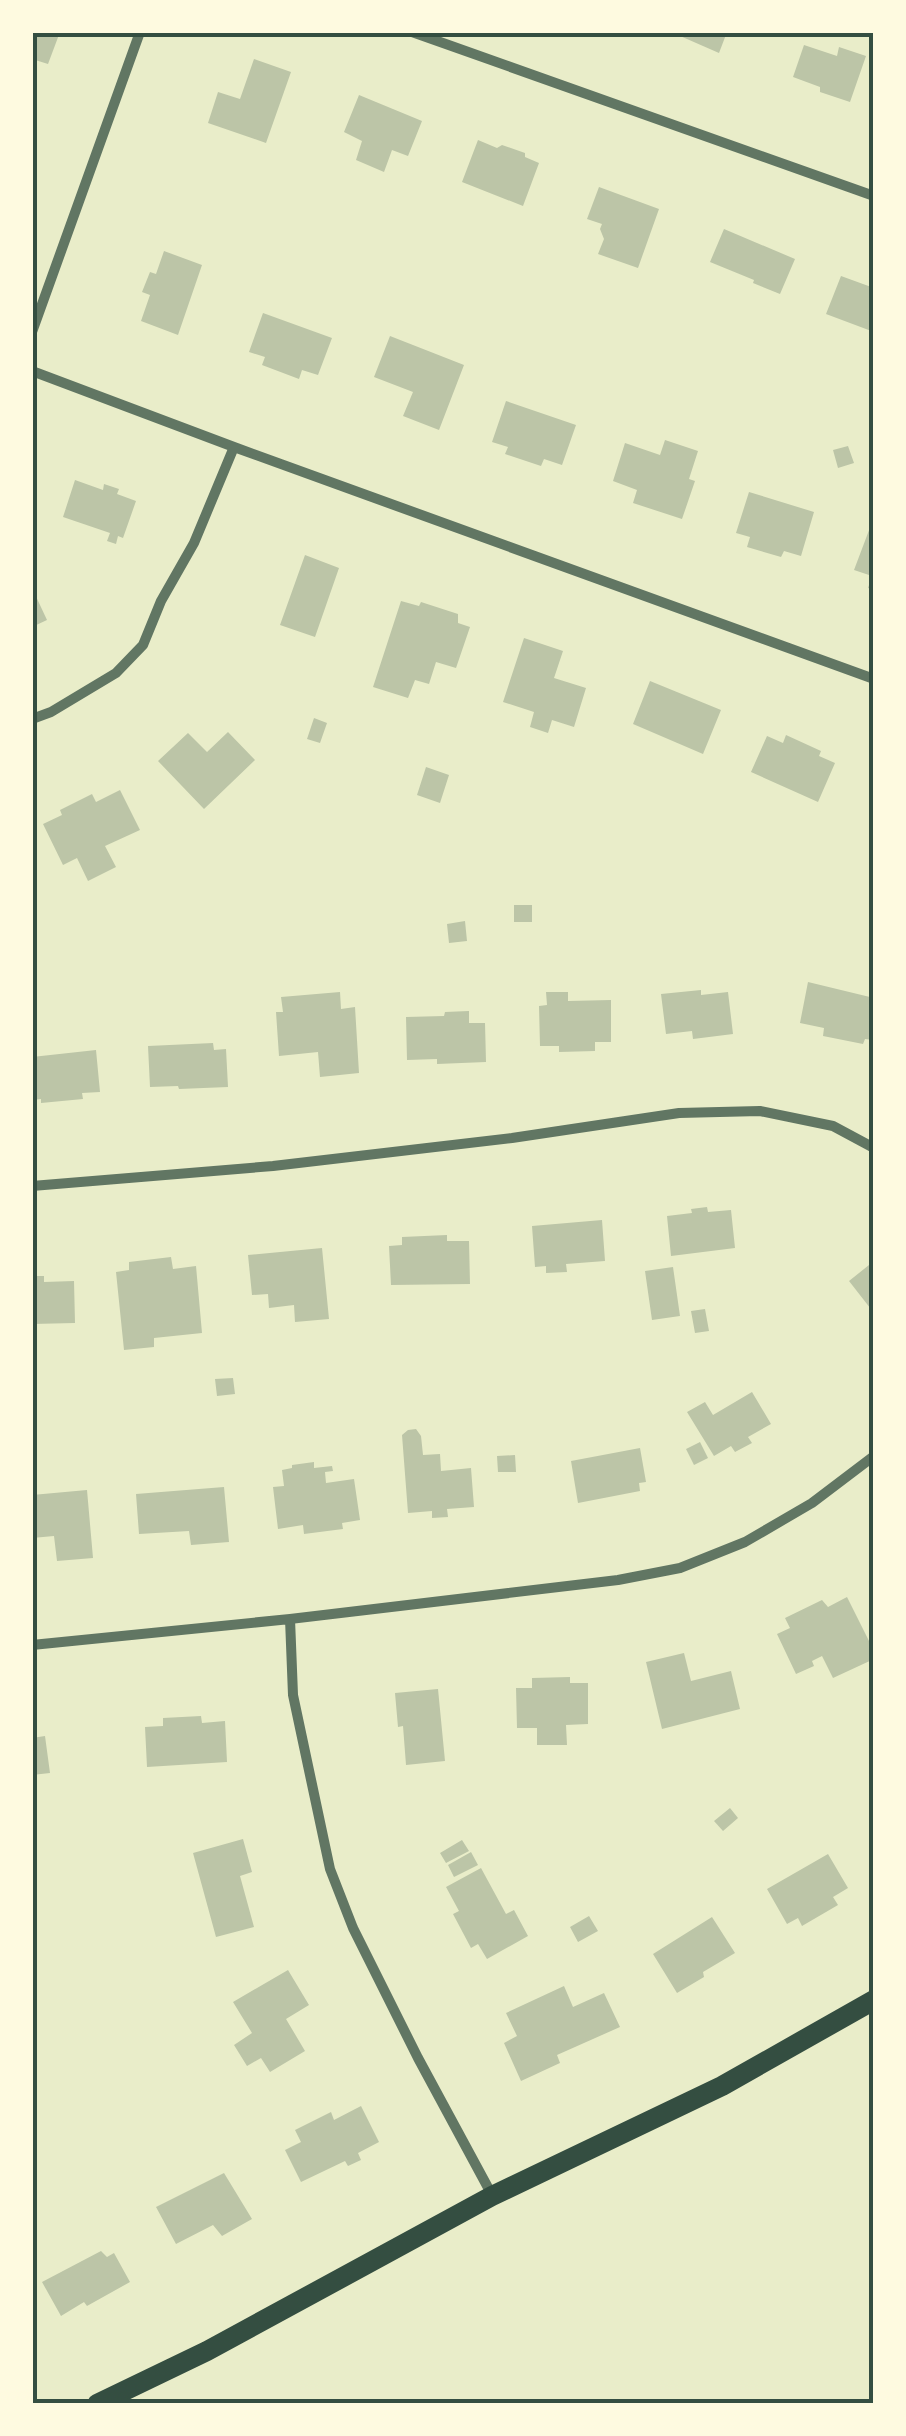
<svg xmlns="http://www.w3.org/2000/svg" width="906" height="2436" font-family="'Libre Baskerville',serif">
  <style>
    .building { fill: #bcc5a7 }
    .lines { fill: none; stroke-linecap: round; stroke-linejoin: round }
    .minor { stroke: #617663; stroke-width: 10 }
    .secondary { stroke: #344e41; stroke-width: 20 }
    .neatline { fill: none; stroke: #344e41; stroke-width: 4 }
  </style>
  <rect width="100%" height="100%" fill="#e9edc9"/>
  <path class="building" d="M32,32H60L48,64L32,59Z
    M671,32H727L719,53Z
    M804,45L837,56L839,47L866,56L850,102L820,92V87L793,77Z
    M254,59L291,72L266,143L208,123L218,92L240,99Z
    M359,95L422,121L408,156L392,150L384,172L356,160L362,141L344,132Z
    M478,140L497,148L502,145L525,153V157L539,163L523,206L462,182Z
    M599,187L659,209L638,268L598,254L604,239L600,229L602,224L587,219Z
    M724,229L795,259L780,294L753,283L754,280L710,262Z
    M164,251L202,265L178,335L141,321L150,295L142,292L150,272L156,274Z
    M841,276L874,288V332L826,314Z
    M263,313L332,338L318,375L302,370L299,379L262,365L265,357L249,352Z
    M390,336L464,365L439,430L403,416L413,392L374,377Z
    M506,401L576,425L562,465L544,459L541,466L505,454L508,447L492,442Z
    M665,440L698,451L689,479L695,481L682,519L633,503L637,490L613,481L625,443L660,455Z
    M848,446L854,463L838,468L833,450Z
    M75,480L103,490L104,484L119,489L117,494L136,501L123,538L118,536L116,544L107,541L110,533L63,517Z
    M749,492L814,512L801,556L784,551L781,557L747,547L750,537L736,533Z
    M874,517V590L868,588L872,576L854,570Z
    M305,555L339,568L315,637L280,625Z
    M32,588L47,620L32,627Z
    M401,601L419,606L421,602L458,614V623L470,627L456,668L436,662L429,684L415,680L408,698L373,687Z
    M524,638L563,651L554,678L586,688L574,727L552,720L548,733L530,727L534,712L503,702Z
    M650,681L721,710L703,754L633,724Z
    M314,718L327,723L320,743L307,739Z
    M228,732L255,760L204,809L158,761L188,733L207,752Z
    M786,735L821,751L819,756L835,763L818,802L751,772L767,736L783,743Z
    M426,767L449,775L440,803L417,795Z
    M120,790L140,830L105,846L116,867L88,881L77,858L63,865L43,824L62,815L60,810L92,794L96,802Z
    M514,905H532V922H514Z
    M465,921L467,941L449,943L447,924Z
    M808,982L874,998V1040L865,1039L863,1044L823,1036L824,1028L800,1023Z
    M701,990V995L728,992L733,1034L693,1039L692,1031L666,1034L661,994Z
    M340,992L341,1009L355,1007L359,1073L320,1077L318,1052L279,1056L276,1012H283L281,997Z
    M546,992H568V1001L611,1000V1042H595V1051L559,1052V1046H540L539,1006L547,1005Z
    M469,1011V1023H485L486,1062L437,1064V1059L407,1060L406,1017L444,1016L445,1012Z
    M213,1043L214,1050L226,1049L228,1087L179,1089L178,1086L150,1087L148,1046Z
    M96,1050L100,1092L82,1093L83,1099L41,1103V1099L32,1100V1057Z
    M707,1207L708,1212L731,1210L735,1248L671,1256L667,1216L692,1213L691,1209Z
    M602,1220L605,1261L566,1264L567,1272L546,1273V1266L535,1267L532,1226Z
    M447,1235V1241H469L470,1284L391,1285L389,1246L402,1245V1237Z
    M322,1248L329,1319L295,1322L294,1305L269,1308L268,1294L252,1295L248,1255Z
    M171,1257L173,1269L196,1266L202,1333L154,1338V1347L124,1350L116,1272L129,1270V1262Z
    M874,1261V1313L849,1281Z
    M673,1267L680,1316L652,1320L645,1271Z
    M32,1276H44V1282L74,1281L75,1323L32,1324Z
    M705,1309L709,1331L695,1333L691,1311Z
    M233,1378L235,1394L217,1396L215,1379Z
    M752,1392L771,1424L748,1437L752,1443L735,1452L731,1446L714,1456L687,1412L705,1402L713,1415Z
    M416,1429L421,1436L423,1455L440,1454L441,1471L471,1468L474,1507L447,1509L448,1517L432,1518V1511L408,1513L402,1435L408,1430Z
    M700,1442L708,1458L694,1465L686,1449Z
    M640,1448L646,1482L639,1483L640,1491L578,1503L571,1461Z
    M515,1455L516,1472H498L497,1456Z
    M314,1462V1468L332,1466L333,1471L325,1472L326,1483L354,1479L360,1520L342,1523L343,1529L304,1534L303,1525L278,1529L273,1487L284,1486L282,1470L292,1468V1465Z
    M224,1487L229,1542L191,1545L189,1531L139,1534L136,1494Z
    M87,1490L93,1558L57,1561L54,1536L32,1538V1495Z
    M847,1597L874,1651V1659L833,1678L822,1656L812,1661L814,1666L796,1674L777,1634L790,1628L785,1618L822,1600L828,1607Z
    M684,1653L691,1681L731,1671L740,1709L662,1729L646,1662Z
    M570,1677V1683H588V1724L566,1725L567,1745H537V1728H517L516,1688H532V1678Z
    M438,1689L445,1761L406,1765L403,1726L398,1727L395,1693Z
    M201,1716L202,1723L225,1721L227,1762L147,1767L145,1727L163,1726V1718Z
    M45,1736L50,1773L32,1775V1738Z
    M730,1808L738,1818L723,1831L714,1821Z
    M243,1839L252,1872L240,1876L254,1927L216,1937L193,1853Z
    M462,1840L469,1851L446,1863L440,1853Z
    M471,1852L478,1865L454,1877L448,1865Z
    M828,1854L848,1888L833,1897L838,1905L802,1926L798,1918L787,1924L767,1889Z
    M481,1868L506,1914L514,1910L528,1936L487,1959L478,1944L471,1948L453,1914L459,1911L446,1887Z
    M589,1916L598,1931L578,1942L570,1927Z
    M712,1917L735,1953L703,1972L704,1977L677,1993L653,1954Z
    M288,1970L309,2005L286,2019L305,2051L270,2072L261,2058L247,2066L234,2045L252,2033L233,2002Z
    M564,1986L573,2007L604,1993L620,2027L557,2055L560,2063L521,2081L504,2043L517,2036L506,2013Z
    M361,2106L379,2142L358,2153L361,2160L348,2166L345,2161L301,2182L285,2150L301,2142L295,2130L331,2112L334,2120Z
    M224,2173L252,2219L222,2236L213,2225L176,2244L156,2207Z
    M101,2251L107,2257L114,2253L130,2282L87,2306L84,2302L61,2316L42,2282Z"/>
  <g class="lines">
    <path class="minor" d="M412,32L874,196
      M32,332L140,32
      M32,371L234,447L874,679
      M32,719L51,712L116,673L143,645L161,601L194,543L234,447
      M32,1186L273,1166L512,1138L679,1113L760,1111L833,1126L874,1148
      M290,1619L293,1695L330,1869L353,1928L418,2058L492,2195
      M32,1645L290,1619L618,1580L680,1568L745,1542L812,1503L874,1456"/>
    <path class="secondary" d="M97,2404L207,2351L492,2196L722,2086L874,2000"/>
  </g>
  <rect width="906" height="2436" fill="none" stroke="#fefae0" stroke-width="70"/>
  <rect x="35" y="35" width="836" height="2366" class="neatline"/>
</svg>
